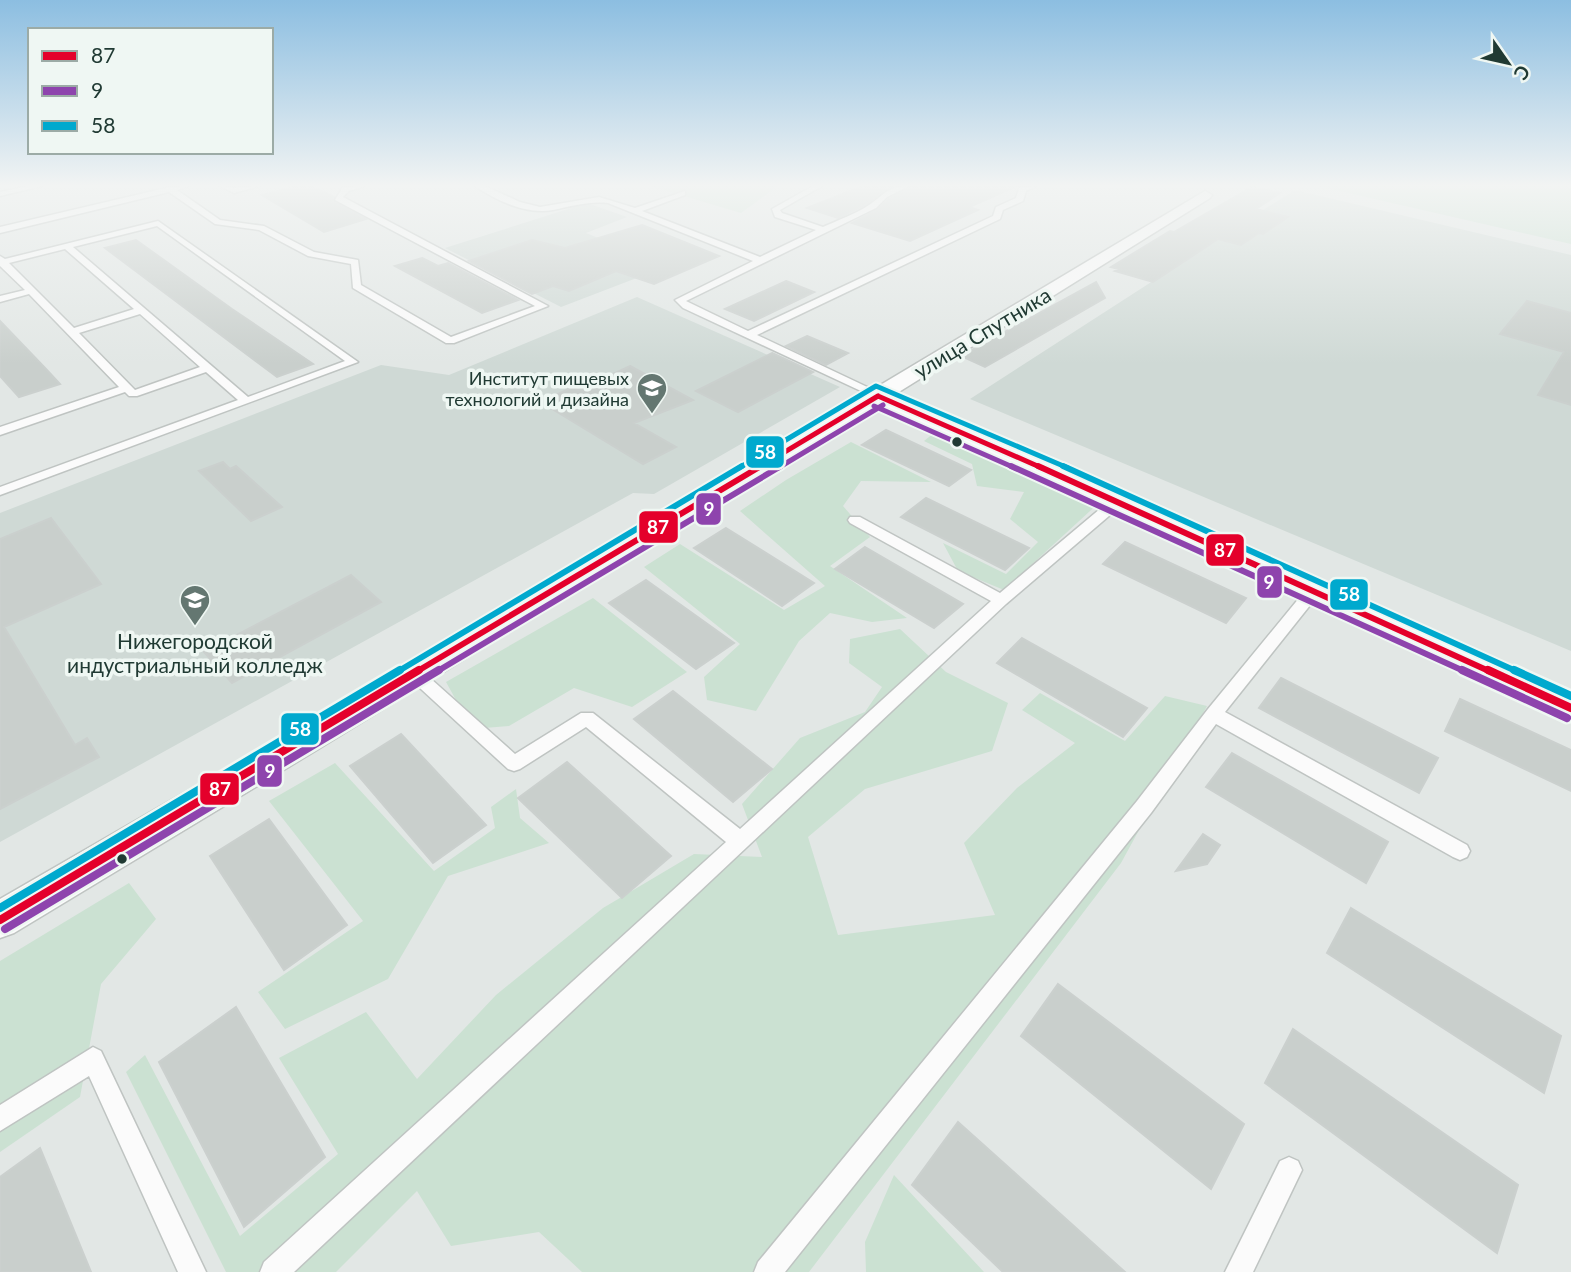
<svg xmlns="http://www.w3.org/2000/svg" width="1571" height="1272" font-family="Lato,sans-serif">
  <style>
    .built { fill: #cfd9d5 }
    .green { fill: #cbe1d2 }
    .building { fill: #c9cfcc; stroke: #cbd0ce; stroke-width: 2 }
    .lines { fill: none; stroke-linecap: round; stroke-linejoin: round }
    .lane-casing { stroke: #bfc4c2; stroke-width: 3 }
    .street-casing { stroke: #bfc4c2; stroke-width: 3 }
    .lane { fill: #fbfbfb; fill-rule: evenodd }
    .street { fill: #fbfbfb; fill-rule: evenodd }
    .bus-1-far2-casing { stroke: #eff7f3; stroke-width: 9 }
    .bus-1-far1-casing { stroke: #eff7f3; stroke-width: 10 }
    .bus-1-casing { stroke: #eff7f3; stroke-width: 13 }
    .bus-2-far2-casing { stroke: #eff7f3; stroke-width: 9 }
    .bus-2-far1-casing { stroke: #eff7f3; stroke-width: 10 }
    .bus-2-casing { stroke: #eff7f3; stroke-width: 13 }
    .bus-3-far2-casing { stroke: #eff7f3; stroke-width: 9 }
    .bus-3-far1-casing { stroke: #eff7f3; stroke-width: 10 }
    .bus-3-casing { stroke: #eff7f3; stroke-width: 13 }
    .bus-1-far2 { stroke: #e4002b; stroke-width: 5 }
    .bus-1-far1 { stroke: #e4002b; stroke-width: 6 }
    .bus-1 { stroke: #e4002b; stroke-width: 8 }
    .bus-2-far2 { stroke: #8e44ad; stroke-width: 5 }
    .bus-2-far1 { stroke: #8e44ad; stroke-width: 6 }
    .bus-2 { stroke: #8e44ad; stroke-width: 8 }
    .bus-3-far2 { stroke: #00a9ce; stroke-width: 5 }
    .bus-3-far1 { stroke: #00a9ce; stroke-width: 6 }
    .bus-3 { stroke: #00a9ce; stroke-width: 8 }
    .bus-dot { fill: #203a33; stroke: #eff7f3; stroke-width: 2.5 }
    .labels { text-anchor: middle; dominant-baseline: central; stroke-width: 7; stroke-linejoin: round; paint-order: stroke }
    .far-poi-label { font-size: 18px; fill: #203a33; stroke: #eff7f3; text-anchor: end }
    .street-label { font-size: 21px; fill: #203a33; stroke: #eff7f3 }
    .poi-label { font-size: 21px; fill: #203a33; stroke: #eff7f3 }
    .line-badge { stroke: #eff7f3; stroke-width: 2.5 }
    .badge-label { font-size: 19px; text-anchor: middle; font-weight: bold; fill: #fff }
  </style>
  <rect width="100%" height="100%" fill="#e2e7e5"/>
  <path class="built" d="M1295,190L1571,255V651L970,399L1218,239L1241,245L1259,233L1264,234L1287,217L1263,210Z
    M587,203L627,217L586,233L668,266L561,307L445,248Z
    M637,297L840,387L654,494L633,493L0,842V513L381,365L449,375Z"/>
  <path class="green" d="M650,186H778L741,213Z
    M1318,186H1571V244Z
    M934,433L1003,453L1102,500L1004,590L958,571L943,543L1006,574L1038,542L1010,519L1024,492L977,486L972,464L924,441Z
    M851,442L931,482L861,481L843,506L870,537L830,566L907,618L872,622L830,613L799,641L756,711L707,700L704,677L740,644L644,567L680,544L784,610L825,586L740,511L786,480Z
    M593,598L687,672L632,707L574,688L509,726L472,729L446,682Z
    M900,629L946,672L1008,703L992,751L865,789L808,837L838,935L995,915L964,843L1017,788L1075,743L1022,710L1040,693L1125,741L1165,696L1207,706L1121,863L809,1272H582L539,1232L451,1246L417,1191L336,1272H226L126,1072L145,1055L240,1236L338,1154L279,1058L366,1012L417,1079L496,995L603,908L694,854L762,857L742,804L800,738L865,712L882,687L849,663L850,639Z
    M335,763L434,871L495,828L491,807L516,789L520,818L549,843L448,876L388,979L285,1029L258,992L363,921L269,801Z
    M129,883L156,919L101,984L80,1097L0,1152V961Z
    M894,1175L984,1272H866L865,1242Z"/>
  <path class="building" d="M296,186H312L334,197V202L366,219L324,232L262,195Z
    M863,186H893L863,206L838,218L807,208Z
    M911,186H1017L969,207L978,210L910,241L852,223L877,210L889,199Z
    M1252,187L1280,193L1256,209L1288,217L1263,234L1259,233L1241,245L1218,239L1153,282L1115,271L1119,269L1111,267L1170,231L1174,232Z
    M642,225L719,256L654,284L616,271L569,291L553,286L532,294L469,261L532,240L565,248Z
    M136,240L232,309L313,364L277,377L105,248Z
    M422,258L438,266L448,263L518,300L482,313L395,266Z
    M786,281L814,292L754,321L725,309Z
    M1096,282L1105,298L985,367L961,356Z
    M1527,301L1571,313V405L1538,395L1564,352L1500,334Z
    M0,321L46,369L60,384L19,397L0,376Z
    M807,336L848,353L826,365L786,346Z
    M772,353L813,372L738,412L696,391Z
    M630,366L693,400L634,423L676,447L643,464L541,402L573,387L578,390Z
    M886,430L971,470L949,486L862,445Z
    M223,462L230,469L236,466L282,507L251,521L199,471Z
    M926,498L1029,548L1005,570L901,517Z
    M51,518L101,584L4,627L75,745L87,738L99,757L0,809V539Z
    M726,528L814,583L782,606L694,548Z
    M1125,542L1246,598L1226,623L1103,564Z
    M865,547L963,604L934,628L835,569Z
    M351,575L381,602L232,683L204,652Z
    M646,580L734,643L696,669L609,603Z
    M1022,638L1147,708L1123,737L997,663Z
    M1281,678L1438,758L1419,793L1259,708Z
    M673,691L772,769L733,802L634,719Z
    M1460,699L1571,750V791L1445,731Z
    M401,734L486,825L433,863L350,766Z
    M1232,753L1388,842L1366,883L1206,787Z
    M567,762L671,856L622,898L518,798Z
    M269,819L347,925L284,970L210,856Z
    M1203,834L1220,845L1207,864L1176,871Z
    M1351,908L1561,1036L1544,1093L1327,953Z
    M1058,984L1244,1124L1211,1189L1021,1036Z
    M236,1007L325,1157L244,1227L159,1062Z
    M1293,1029L1518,1185L1497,1253L1265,1083Z
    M958,1122L1125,1272H1003L912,1185Z
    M40,1148L91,1272H0V1177Z"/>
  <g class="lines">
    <g class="lane-casing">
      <path id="lane" d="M28,186H42L0,196V192Z
        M189,186L177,190L220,220L264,226L314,252L358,260L361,285L451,337L535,306L335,200L343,187L364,186L349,191L343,197L548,306L454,343H446L353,288L351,264L308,256L259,230L215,224L169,192L0,233V227L170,187Z
        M220,186L235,188L260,186L234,193Z
        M475,186H485L520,202L540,207L599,197L635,208L685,191V195L642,211L760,257L816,230L775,217L772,209L813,186H822L780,210L782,213L823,227C838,220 856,214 869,205C884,195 888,186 909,186L887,197L876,208L686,301L748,331L993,216L996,207L1016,198L1019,188L1036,186L1026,191L1023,201L1003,210L1000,219L757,335L882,394L884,396L878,399L683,308L675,300L753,261L608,203C589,201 573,206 553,210C527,215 497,201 475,186Z
        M158,221L358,362L0,495V487L238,400L206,372L137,396H129L125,392L0,435V427L119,387L29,294L0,302V296L25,290L0,266V256L5,259ZM157,226L345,361L248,397L73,247ZM65,249L134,309L74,328L9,263ZM140,314L200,367L135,390L79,333Z
        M1118,497L1123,498V504L1006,604L294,1272H260L264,1262L726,842L586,727L520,769L514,771L508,769L409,678L407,674L409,670H421L515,754L581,713H593L740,829L991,601L850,523L848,520L850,517H860L1000,593L1113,498Z
        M1314,585L1319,586L1321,590L1319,594L1225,712L1467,845L1470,851L1467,857L1460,860L1453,857L1216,724L1151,813L785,1272H754L758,1262L1137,801L1208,709L1309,586Z
        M93,1047L101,1051L206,1272H178L89,1076L0,1131V1105Z
        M1289,1157L1298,1161L1302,1170L1253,1272H1225L1280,1161Z"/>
    </g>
    <g class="street-casing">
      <path id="street" d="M1205,191L1212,195L1210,198L894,395L1571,694V720L1109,506L879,404L315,751L14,933L0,938V899L596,555Z"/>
    </g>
    <use href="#lane" class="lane"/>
    <use href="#street" class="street"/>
    <g class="bus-1-far2-casing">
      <path id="bus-1-far2" d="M878,396L1042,468
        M758,468L878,396"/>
    </g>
    <g class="bus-1-far1-casing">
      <path id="bus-1-far1" d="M1038,466L1491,672
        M416,672L761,466"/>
    </g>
    <g class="bus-1-casing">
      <path id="bus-1" d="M1488,670L1571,708
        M0,920L419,670"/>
    </g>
    <g class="bus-2-far2-casing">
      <path id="bus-2-far2" d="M874,406L1015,468
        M778,468L883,405"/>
    </g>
    <g class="bus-2-far1-casing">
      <path id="bus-2-far1" d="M1011,466L1466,672
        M436,672L781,466"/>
    </g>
    <g class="bus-2-casing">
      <path id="bus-2" d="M1462,670L1567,718
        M5,929L439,670"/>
    </g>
    <g class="bus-3-far2-casing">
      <path id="bus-3-far2" d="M739,468L876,386L1068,468"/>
    </g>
    <g class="bus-3-far1-casing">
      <path id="bus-3-far1" d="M1063,466L1518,672
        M397,672L742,466"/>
    </g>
    <g class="bus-3-casing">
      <path id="bus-3" d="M1514,670L1571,696
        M0,908L400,670"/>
    </g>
    <use href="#bus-1-far2" class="bus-1-far2"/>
    <use href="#bus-1-far1" class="bus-1-far1"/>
    <use href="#bus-1" class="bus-1"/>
    <use href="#bus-2-far2" class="bus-2-far2"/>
    <use href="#bus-2-far1" class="bus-2-far1"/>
    <use href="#bus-2" class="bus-2"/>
    <use href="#bus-3-far2" class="bus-3-far2"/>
    <use href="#bus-3-far1" class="bus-3-far1"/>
    <use href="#bus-3" class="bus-3"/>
  </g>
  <linearGradient id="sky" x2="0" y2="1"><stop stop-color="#8cbee1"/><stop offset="0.51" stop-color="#f2f4f3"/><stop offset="1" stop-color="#f2f4f3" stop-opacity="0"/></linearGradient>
  <rect width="1571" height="364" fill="url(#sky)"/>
  <defs>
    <g id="university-pin" transform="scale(1.575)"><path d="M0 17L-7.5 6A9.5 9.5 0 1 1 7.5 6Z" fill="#647771" stroke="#eff7f3"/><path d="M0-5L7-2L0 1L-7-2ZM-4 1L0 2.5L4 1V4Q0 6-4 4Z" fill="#fff"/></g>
  </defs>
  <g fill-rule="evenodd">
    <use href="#university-pin" x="652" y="388"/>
    <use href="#university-pin" x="195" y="600"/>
  </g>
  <g class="bus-dot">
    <circle cx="957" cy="442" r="6"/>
    <circle cx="122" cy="859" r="6"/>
  </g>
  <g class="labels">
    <g class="far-poi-label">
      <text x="629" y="378">Институт пищевых<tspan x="629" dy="21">технологий и дизайна</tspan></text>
    </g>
    <g class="street-label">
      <text transform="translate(982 332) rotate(-31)">улица Спутника</text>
    </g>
    <g class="poi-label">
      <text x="195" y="640">Нижегородской<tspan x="195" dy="24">индустриальный колледж</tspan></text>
    </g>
  </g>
  <g class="line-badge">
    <rect x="745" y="435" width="40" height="34" rx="7" fill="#00a9ce"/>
    <rect x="695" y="492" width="27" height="34" rx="7" fill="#8e44ad"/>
    <rect x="638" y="510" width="41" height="34" rx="7" fill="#e4002b"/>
    <rect x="1205" y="533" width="40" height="34" rx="7" fill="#e4002b"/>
    <rect x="1256" y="565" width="27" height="34" rx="7" fill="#8e44ad"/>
    <rect x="1329" y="578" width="40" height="33" rx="7" fill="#00a9ce"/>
    <rect x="280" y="712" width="40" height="34" rx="7" fill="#00a9ce"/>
    <rect x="256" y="754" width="27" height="34" rx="7" fill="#8e44ad"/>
    <rect x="199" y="772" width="41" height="34" rx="7" fill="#e4002b"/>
  </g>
  <g class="badge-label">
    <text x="765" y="459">58</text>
    <text x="709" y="516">9</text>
    <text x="658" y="534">87</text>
    <text x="1225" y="557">87</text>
    <text x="1269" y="589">9</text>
    <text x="1349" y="601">58</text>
    <text x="300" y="736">58</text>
    <text x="270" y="778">9</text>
    <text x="220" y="796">87</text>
  </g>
  <rect x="28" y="28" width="245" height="126" fill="#eff7f3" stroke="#9caba6" stroke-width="2"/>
  <rect x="42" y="51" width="35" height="10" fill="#e4002b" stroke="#9caba6" stroke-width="2"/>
  <text x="91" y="63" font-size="21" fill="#203a33">87</text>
  <rect x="42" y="86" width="35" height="10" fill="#8e44ad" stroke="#9caba6" stroke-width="2"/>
  <text x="91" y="98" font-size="21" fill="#203a33">9</text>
  <rect x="42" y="121" width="35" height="10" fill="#00a9ce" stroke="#9caba6" stroke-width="2"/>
  <text x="91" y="133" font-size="21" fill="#203a33">58</text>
  <g transform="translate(1508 63) rotate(124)" stroke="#eff7f3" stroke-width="5" paint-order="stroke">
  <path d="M0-5L12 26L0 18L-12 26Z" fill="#203a33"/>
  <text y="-10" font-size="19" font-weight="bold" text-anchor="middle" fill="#203a33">С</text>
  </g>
</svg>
